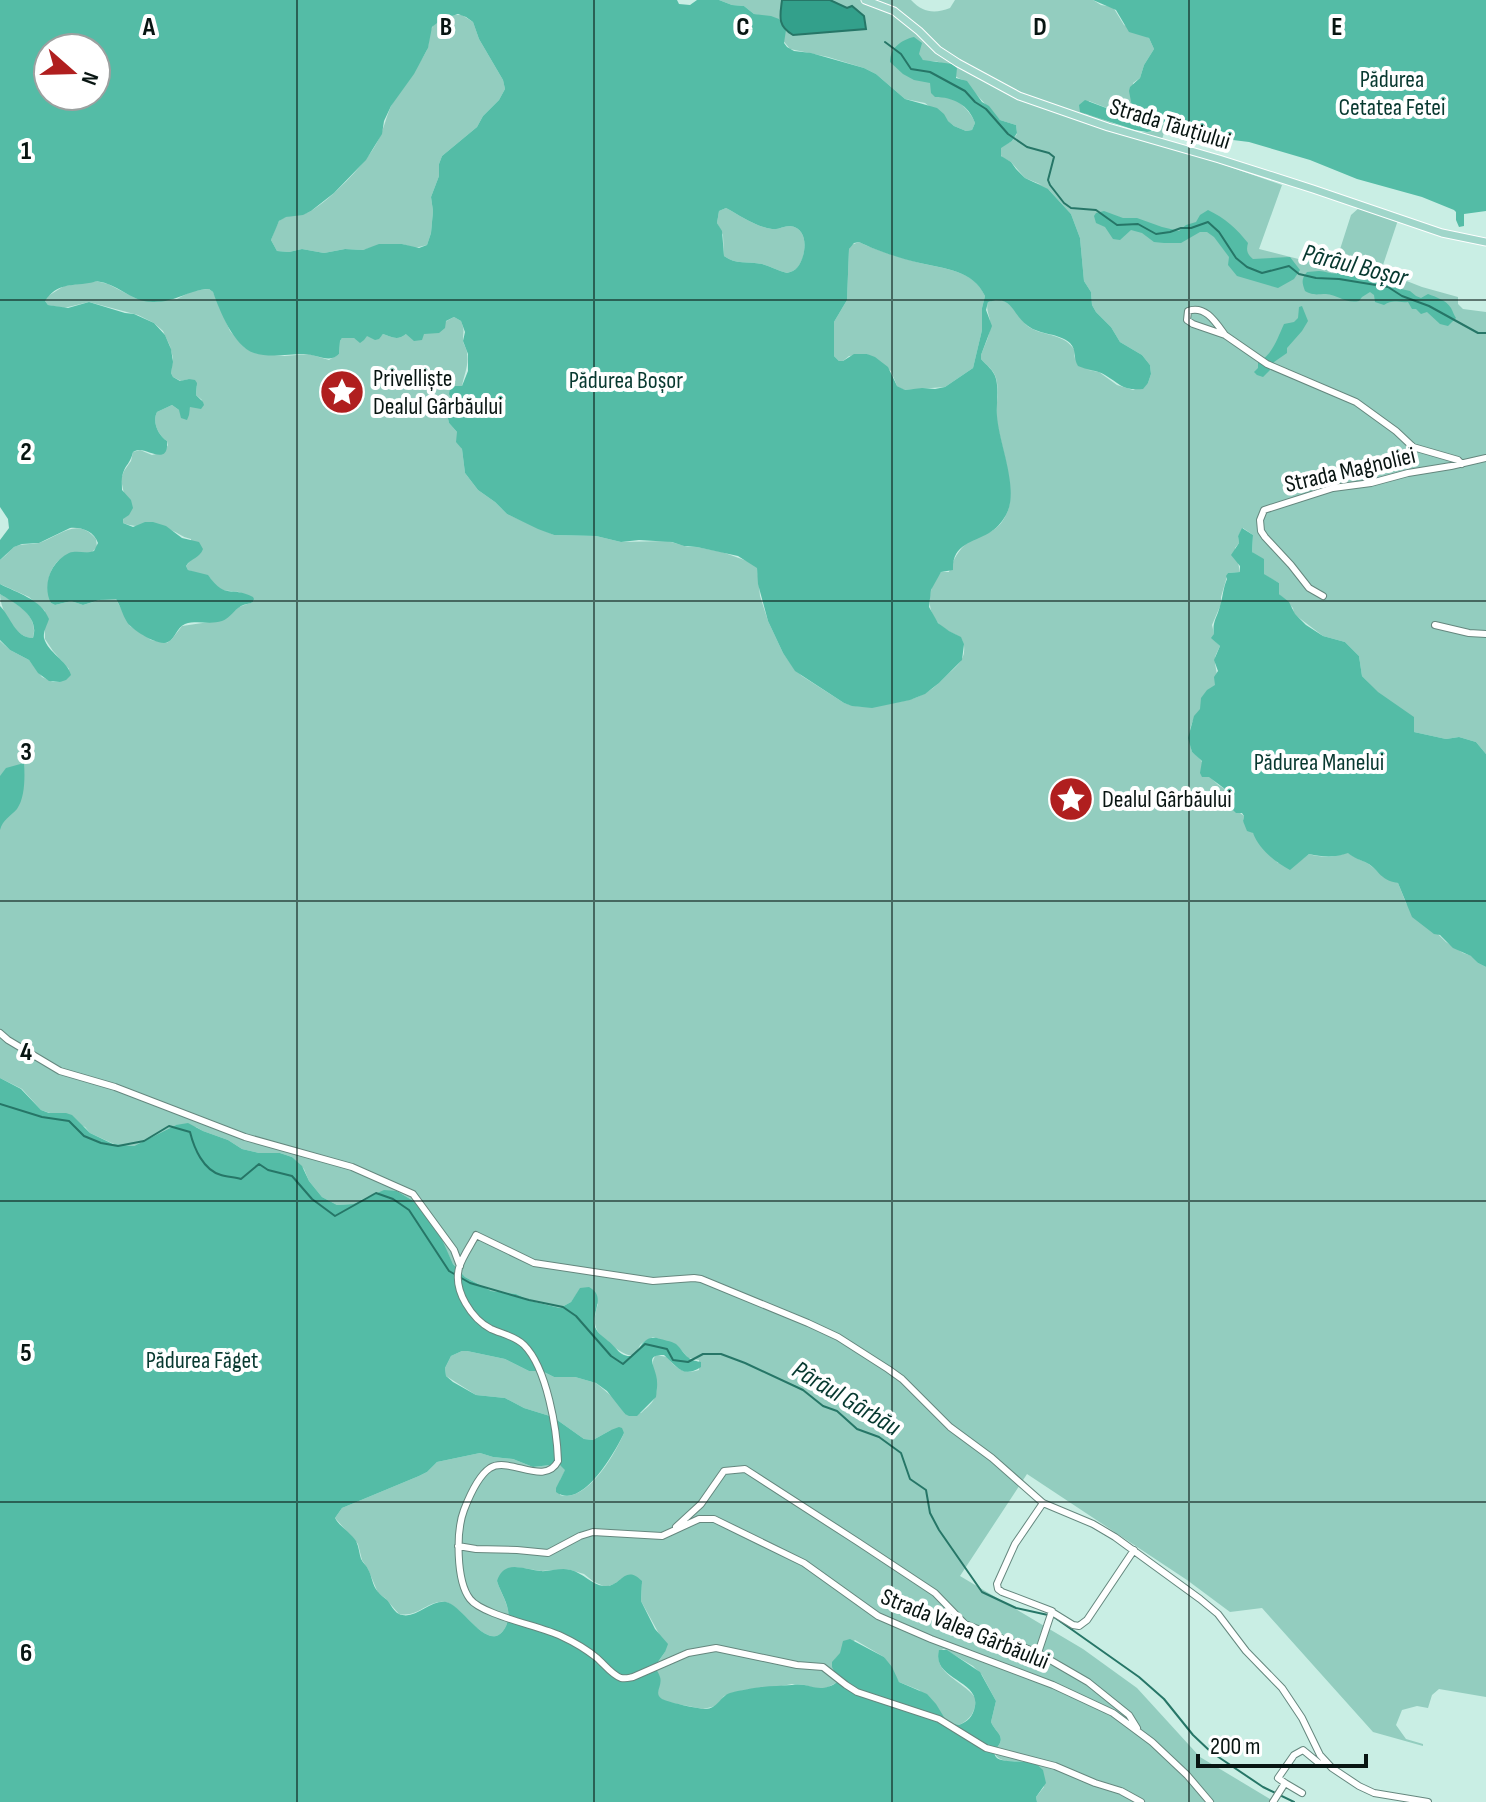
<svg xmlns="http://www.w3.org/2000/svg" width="1486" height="1802" font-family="'Sofia Sans Condensed',sans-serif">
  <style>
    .green { fill: #93cdbf; fill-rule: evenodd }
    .forest { fill: #54bca6; fill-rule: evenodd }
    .water { fill: #33a08b; stroke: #267667; stroke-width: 2 }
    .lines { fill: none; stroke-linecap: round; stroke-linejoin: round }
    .stream { stroke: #267667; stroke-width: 2 }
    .minor-casing { stroke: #65877e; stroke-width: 8 }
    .major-casing { stroke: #fff; stroke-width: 9 }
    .minor { stroke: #fff; stroke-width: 6 }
    .major { stroke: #a0d6ca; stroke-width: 7 }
    .grid { fill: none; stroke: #081512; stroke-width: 2; stroke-opacity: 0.55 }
    .labels { text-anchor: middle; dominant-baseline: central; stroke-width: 8; stroke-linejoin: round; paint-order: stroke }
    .park-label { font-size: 24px; fill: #083930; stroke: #fff }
    .street-label { font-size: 24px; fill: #081512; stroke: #fff }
    .poi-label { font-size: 24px; fill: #081512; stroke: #fff; text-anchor: start }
    .water-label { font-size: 26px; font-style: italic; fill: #06382f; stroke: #fff }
    .grid-label { font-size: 26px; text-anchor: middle; font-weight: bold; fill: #081512; stroke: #fff; stroke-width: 8; stroke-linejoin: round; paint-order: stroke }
  </style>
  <rect width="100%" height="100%" fill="#c9eee4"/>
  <path class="green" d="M719,0H911C923,13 935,14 950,8L955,0H1093L1101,5L1113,7L1124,25L1149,38L1154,49L1144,65L1140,78L1133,83L1132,107L1130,111L1122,114L1089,101L1085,114C1104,117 1132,135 1151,132C1158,131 1162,124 1168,121L1160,145L1213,161L1282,185L1259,249L1334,268L1351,215L1360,207L1398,220L1381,271L1422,287L1458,297V304L1463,309L1486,312V754L1476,742L1459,737L1446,739L1414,732L1366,680L1362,676L1359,656L1345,642L1323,636L1294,614L1293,608L1279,594V583L1263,574L1264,564L1252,552L1253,535L1243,528L1238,536L1239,543L1235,548L1240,572L1228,573L1221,597V604L1212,625L1216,642L1220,646C1219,648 1215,656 1215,658C1214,667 1219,673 1216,683C1208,710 1182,714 1192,752C1208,762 1204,778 1225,789C1227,808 1232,806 1244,816L1243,821L1278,863L1296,864L1309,854C1322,858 1335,858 1348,852C1356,860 1364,860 1370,865C1379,873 1387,878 1398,883L1406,903L1446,942L1463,953L1472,956L1478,963L1486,967V1697L1439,1689L1432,1695L1428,1708L1417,1706L1402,1710L1396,1725L1406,1739L1423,1744V1746L1373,1732L1262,1608L1230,1612L1187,1580L1027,1474L960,1576L1083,1649L1137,1688L1200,1757L1275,1802H1037L1036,1797L1044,1787L1030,1761C1018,1761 997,1765 994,1751C1008,1736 997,1735 991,1722L996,1701L982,1675L973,1666L944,1649L939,1651C933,1674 966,1682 976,1699C975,1712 971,1719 959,1725L947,1722L940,1712L919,1690L899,1682L884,1657L855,1640L835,1659L836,1674L840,1681L826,1688L817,1689L805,1685L792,1684L776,1687H763L735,1692L724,1696L716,1706L703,1709L667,1702L659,1698L657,1694L660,1681L655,1666L665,1652L658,1632L641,1601L642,1584L621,1579L614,1584L606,1587L594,1582L584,1574L567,1569L541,1571L516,1567L497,1581C500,1591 506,1600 508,1610C509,1615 508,1623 505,1628C489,1656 462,1604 445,1602C427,1600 419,1618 399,1614L385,1598L378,1593L368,1569L362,1560L358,1544L335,1518L342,1508L419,1476L427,1472L437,1462L480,1453L493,1457L513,1459L533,1467L559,1464L566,1469L560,1480V1495C587,1503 615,1454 624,1433L611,1430L593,1440L584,1439L553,1417L524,1408L505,1398L476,1395L446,1376L445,1368L451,1356L462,1351H467L505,1359L529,1371H542L554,1377H575L596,1383L616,1400L625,1414L641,1413C645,1409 652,1404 654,1399C663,1381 646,1367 656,1355L667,1357C676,1368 683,1375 699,1370V1360L688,1358C678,1344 668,1342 653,1337C650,1339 644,1341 641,1344C638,1347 638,1353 634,1355C626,1359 601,1338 597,1330C593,1322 595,1313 598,1304L578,1292L571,1302L560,1308L531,1301L516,1294L491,1291L465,1277L453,1264L428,1214L415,1202L397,1191L376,1193L353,1204L337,1205L322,1197L309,1181L304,1169L292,1157L280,1153H259L242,1149L228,1140L203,1131L196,1127L176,1125L134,1146L114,1144L90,1133L85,1127L53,1114L41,1110L22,1089L0,1078V641L10,650L29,660L42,677L53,682H60L69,669L53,651L45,639V611L29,597L0,584V560C6,556 9,551 14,547C22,543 31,545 39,543C60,536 77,516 96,539L97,547L91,553C84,553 77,551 71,553C48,562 45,583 51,603L55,605L71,601L83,605L103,599H116L130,626L151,640L167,643L172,639L182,626L223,620L239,607L253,602L254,600L239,592L222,590L215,585L210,578L188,570L186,566L192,559L191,539C181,537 176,531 168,529C153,524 137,529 123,523L124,494L121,479L124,471L131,461L133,452L140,450L152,455L164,452L168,445L167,441C158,435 152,422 157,412L172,405L179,410L188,412L190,407L202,400L196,395L197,386L189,379L181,381L173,377L171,373L173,358L170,346L163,331L154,323L138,315L89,302L64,308L48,305L45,301V298L64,286L96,281L108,284L135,298L152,302L177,299L192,291L209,289L213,292L230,331L244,347L255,353L284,356L309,354L329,360L339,354L340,341L342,338H354L358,339L366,335L381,336L383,334C391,337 398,341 406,334H423L454,317L461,321C465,331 463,331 463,340C463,344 467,349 467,353C469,366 464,374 462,386L458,387L447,414L449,423L457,432L459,443L462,449L465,473L478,490L495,502L507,514L554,535L596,536L621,542L668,541L688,547H697L722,552L750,562L757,567L760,596L768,621L783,653L795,670L802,676L844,703C864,710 878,706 898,702C909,700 918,698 927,692C934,688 940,682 946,676C955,667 966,661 964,646C963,636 955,635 947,630C925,617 925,591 941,572H949C953,561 958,549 969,542C985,531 997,535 1007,513C1017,491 1001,446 997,422C995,407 1000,392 996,378C994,370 986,365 981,359V355C984,347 989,337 990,329C992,318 985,312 988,302C994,300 1001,299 1007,302C1017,308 1020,321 1029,327C1045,337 1065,333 1075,351L1074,359L1077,348L944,119L1019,178L1042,185L1025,178L1011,162L1003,158L1000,154L1001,147L1012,141L1017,134L1016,125L1000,120L963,80C953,77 951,70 943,64C937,60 930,62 924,61L918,55L920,46L891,58C898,70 909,72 922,78C938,85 970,106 975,123L972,130L966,131L954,126L925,103L905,99L876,74L864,68L828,57L790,49L763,16L754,14L744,6L732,5ZM1048,189L1071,214L1080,238L1084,281L1091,292L1092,305L1096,312L1111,327L1120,342L1142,355L1150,365L1151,374L1148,383L1133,390L1117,385L1099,372L1088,370L1101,371L1077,256Z
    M454,15H462L473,22L479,39L503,80L505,89L499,100L483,116L477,127L442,156L439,164V176L431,197L433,211L431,233L427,245L415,248L402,244H384L363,250L345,249L324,253L302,249L289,252L277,251L271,240C273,235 275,228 278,223C285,212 301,217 311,211C332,198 363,166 375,146C383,133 385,120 391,106C400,87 417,70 427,50C430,42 428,33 433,26C438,19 446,17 454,15Z
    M726,208C741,216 754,226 772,229C778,230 784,226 790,226C806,228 806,245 803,257C800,266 796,271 787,273C778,271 770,266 762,264C748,261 736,265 724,256L723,235L717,223L719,211Z
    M859,242C875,250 902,258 920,263C944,269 974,270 985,296L982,308V330L973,368L945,387L904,390L897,386L891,371L867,354L849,356L843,361H839L834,356V322L847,300L849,249L851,245Z
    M0,594C17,604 39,615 33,638C16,639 0,610 0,594Z"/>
  <path class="forest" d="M0,0H677L679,4L690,5L697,0H719L732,5L744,6L754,14L771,16L779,19L786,30L784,43L787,47L794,51L811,53L864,68L876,74L905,99L937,108L944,114L948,121L954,126L966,131L972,130L975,123C969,105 953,97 935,97L931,93L930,83L914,80L903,74L890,62C890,48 901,40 914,37L922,43L919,54L923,60L952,64L957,68L956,78L967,81L982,102L989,106L1000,120L1016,125L1017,133L1012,141L1001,148V156L1011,162L1016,169L1025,178L1048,189L1071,214L1080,238L1084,281L1091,292L1092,305L1096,312L1111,327L1120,342L1142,355L1150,365L1151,374L1148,383L1143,389C1123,391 1120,384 1105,375C1097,370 1087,370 1078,366C1073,358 1077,350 1070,343C1059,333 1040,335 1028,326C1012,315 1013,294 988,302L986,310L992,326L981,355V359C986,365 994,370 996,379C999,391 996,404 997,416C999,444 1020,490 1006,515C1002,522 996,529 989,533C972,543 952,544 953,570L941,572L931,590L929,607L938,623L949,631L961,637L964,644L962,660L939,683L925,694L910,700L872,708L852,706L844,703L795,671L783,653L768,621L758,584L757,568L738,556L697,547L684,546L672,542L639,540L621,542L596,536L554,535L538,529L507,514L495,502L478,490L465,473L462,449L456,442L457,432L449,423L447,414L439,409L444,404L452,400L449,394L450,389L455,386H462L468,371V354L463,341L465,332L461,321L454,317L446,321L445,328L439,333L424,334L422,340L414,341L406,334C398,341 391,337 383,334L379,339L375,340L367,336L364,340L360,343L354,338H342L340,341L339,354C329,364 317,354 304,354C288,354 270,358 254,353C234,347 219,309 213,292L209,289C188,290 176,302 154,302C134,303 120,286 101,282C94,280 96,282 89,283C70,286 57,283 45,301L48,305L68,308L89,302L125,313L134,314L154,323L165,335L171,349L173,362L171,373L173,377L180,381L189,379L195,380L197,383L196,395L203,402L204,405L201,409L190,407L189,415L187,420L181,418L179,410L172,405L157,412C152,422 158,435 167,441C169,466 148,449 139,450C136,450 135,451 133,452C130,464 126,464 123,473C121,479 122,484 122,490L131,500L133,508L129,515L123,519V523L133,527L145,522H153L166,526L182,538L199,542L203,549C200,558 191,558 186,566L188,570L208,575C227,601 230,585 253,597L254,599L253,602C249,604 245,604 241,606C234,610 230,618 222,621C210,625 197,620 185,624C176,628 176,638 168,642C159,647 132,630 127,622C122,614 121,607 116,599L99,600L83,605L71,601L55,605L51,603C42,586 50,562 69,553C77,550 86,554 94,551L98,543C94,531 81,527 70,528L39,543L22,544L14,547L0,560V540L9,528L8,519L0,507ZM458,14L466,17L473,22L479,39L503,80L505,89L499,100L483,116L477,127L442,156L439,164V176L431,197L433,211L431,233L427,245L419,248L402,244H379L363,250L345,249L324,253L302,249L289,252L277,251L271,240L279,221L286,217L303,215L311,211L334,193L366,160L382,134L384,121L391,106L414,74L428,48L432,27L442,19ZM48,48H96V96H48ZM726,208C741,216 754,226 772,229C778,230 784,226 790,226C806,228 806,245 803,256C800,266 796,271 787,273C778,271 770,266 762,264C748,261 736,265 724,256L722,231L717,223L719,211ZM859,242C875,250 902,259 920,263C945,269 973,270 985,296L982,308V330L973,368L945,387L935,389L922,388L905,390L897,386L888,367L875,357L867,354H854L843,361H839L834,356V322L847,300L849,249L854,243Z
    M1093,0H1486V211L1464,214V226L1459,227L1456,220V212L1454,210L1422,197L1357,179L1310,160L1249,142L1233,140L1180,121L1164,122L1155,131L1147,132L1135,130L1080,112L1079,105L1085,100L1122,114L1130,111L1132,107L1129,91L1130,87L1140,78L1144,65L1154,49L1149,38L1129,32L1116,10Z
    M1208,210C1225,218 1237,229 1248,243C1246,250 1247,254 1253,259L1290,257L1300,270L1294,279L1278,288L1237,276L1228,265L1229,257L1214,237L1207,232H1200L1181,243H1164L1154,242L1142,233L1131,230L1120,240L1113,239L1105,227L1096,223L1094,216L1096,213L1104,211L1123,218H1137L1162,227L1179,231L1186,225L1196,222L1200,215Z
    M1354,263C1365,275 1369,269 1380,274C1387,277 1393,283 1397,288L1410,291L1416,296L1421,298L1428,294C1436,297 1446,300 1451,308C1453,312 1454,315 1456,318L1448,326L1440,324L1427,312L1421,314L1416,309H1412L1408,302C1398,303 1393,299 1384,305L1375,302L1374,295L1370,292L1362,297L1359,301C1346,304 1338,295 1326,294C1317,294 1314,296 1305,291C1302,283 1301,279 1307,272C1311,272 1315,271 1319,271C1332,272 1338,279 1346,264Z
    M1302,306L1308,321L1302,331L1287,348V353L1274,362L1270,370L1263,377L1257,375L1254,372L1258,368V363C1273,354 1277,339 1284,324L1294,322L1298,318L1299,307Z
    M1242,528L1253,535L1252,552L1264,559V574L1279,583V594L1289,602L1295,614L1306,625L1323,636L1345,642L1359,656L1362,676L1378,692L1414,717V732L1446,739L1459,737L1476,742L1486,754V967L1478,963L1471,956L1453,948L1440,935L1434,934L1412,917L1398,883C1378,880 1379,868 1365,862C1358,859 1354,858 1348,853C1335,858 1322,857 1309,854L1290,870C1275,862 1259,849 1253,833L1247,831L1243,821L1244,816L1242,813H1236L1232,809L1224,807L1226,801L1225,789L1209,777H1202L1200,773L1202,761L1192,752L1188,738L1194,716L1200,709L1201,698L1207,690L1215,685L1214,677L1218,671L1214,660L1220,646L1211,638L1214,634C1212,622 1217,618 1220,606C1223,597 1223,588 1227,579L1226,576L1228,573L1240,572V566L1231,555L1239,543L1238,536Z
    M0,584C17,593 41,599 49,619C47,625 43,632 44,638C48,653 67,660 71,675L66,680L60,682L49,681L38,673L29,660L10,650L0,640V606C11,617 15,638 33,638C40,616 16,604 0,594Z
    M24,763C25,777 25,798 17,809C10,817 3,819 0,830V776L6,768Z
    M0,1078L21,1089L41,1110L49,1113H66L72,1115L90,1133L113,1144L134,1146L176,1125L188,1123L203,1131L228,1140L242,1149L259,1153H280L292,1157L302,1166L309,1181L322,1197L337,1205L353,1204L384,1190L397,1191L415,1202L428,1214L439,1233L453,1264L465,1277L491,1291L516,1294L531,1301L560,1308L571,1302L580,1288L589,1287C607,1297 591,1311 595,1327C598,1334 603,1336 608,1341C613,1344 617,1351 622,1354C641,1364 637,1334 657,1338C663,1340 671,1341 676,1344C681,1348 684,1355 689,1358C692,1361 697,1361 701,1362V1367C682,1379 677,1366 664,1355C646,1355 653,1363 656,1375C658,1382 657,1389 656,1397L637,1416H629L625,1414L607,1391L596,1383L575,1377H554L542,1371H529L505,1359L467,1351H462L451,1356L445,1368L446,1376L453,1382L476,1395L505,1398L524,1408L553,1417L584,1439L593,1440L611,1430L619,1427L622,1428L624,1433C615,1452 582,1511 556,1492V1488L565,1470L559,1464L533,1467L513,1459L493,1457L480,1453L437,1462L427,1472L419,1476L342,1508L335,1518C340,1527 350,1532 356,1541C359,1547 359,1553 361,1559C363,1563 366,1565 368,1569C372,1576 372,1585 378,1592C380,1595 384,1597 387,1600C391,1604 393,1611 399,1614C415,1621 429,1600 446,1602C462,1604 489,1656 505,1628C508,1623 509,1615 508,1610C506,1599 500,1591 497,1581C504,1559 523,1569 540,1571C550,1572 560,1567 571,1570C583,1573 592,1585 604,1586C621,1588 624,1563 642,1581L641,1601L655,1629L668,1644L665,1652L655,1666C656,1670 659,1673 660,1677C663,1686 653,1693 662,1699C667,1702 699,1709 705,1709C718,1709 719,1697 730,1693C736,1691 754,1688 761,1687C771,1686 781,1686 792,1685C812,1682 818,1696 839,1681L832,1667V1662L840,1653L843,1641L850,1639L884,1657L892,1667L899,1682L927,1694L936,1704L947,1722L959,1725C968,1721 973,1717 975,1706C980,1680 931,1679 939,1650H947L980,1672L996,1701L991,1722C997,1735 1008,1736 994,1751C995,1753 994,1755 996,1757C1000,1763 1026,1761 1034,1762L1043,1770L1046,1783L1036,1797L1037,1802H0Z"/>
  <path class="water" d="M782,0H830L847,8L852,6L864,16L866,29L793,35C777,26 780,16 782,0Z"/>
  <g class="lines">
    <path class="stream" d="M885,42L901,54L911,69L930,72L965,91L975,102L986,109L1008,134L1027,147L1049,153L1054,157L1048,180L1050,185L1064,203L1071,208L1096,210L1117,225L1138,224L1156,234L1170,232L1181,228H1191L1208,222L1219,232L1236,258L1247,267L1262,273L1289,266L1299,274L1316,278L1339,279L1388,287L1402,296L1429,306L1478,333H1486
      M0,1104L42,1117L69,1121L84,1136L101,1143L118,1146L144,1141L169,1126L190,1132C194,1148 203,1170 221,1175C227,1177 235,1177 241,1179L259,1164L268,1170L292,1176L312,1199L335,1216L376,1193L393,1199L409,1210L449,1271L470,1283L529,1300L563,1307L576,1316L611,1356L623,1364L645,1344L667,1349L673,1360L688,1362L703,1354H721L745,1363L803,1390L823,1406L837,1411L857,1429L879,1437L901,1453L910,1479L926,1490L930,1513L939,1530L982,1592L1016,1608L1048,1615
      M1054,1617L1139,1677L1164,1699L1193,1735L1211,1752L1263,1787L1294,1802"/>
    <g class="minor-casing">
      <path id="minor" d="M1225,335C1215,321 1205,305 1188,311L1187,320L1193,324L1225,335L1267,364L1356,402L1396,431L1413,447L1458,460L1462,464
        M1323,596L1309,588L1291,565L1265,537L1261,531L1260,520L1264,510L1333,488L1371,483L1408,473L1451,466L1486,458
        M1435,625L1469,633L1486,634
        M0,1033L8,1040L60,1071L115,1087L245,1137L352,1167L413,1194L454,1250L460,1266
        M676,1527L701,1504L724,1471L745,1469L858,1542L935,1593L965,1624L1038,1653L1088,1682L1129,1715L1137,1728
        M458,1546L476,1549L517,1550L548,1553L580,1536L593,1532L662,1536L699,1519H714L804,1563L878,1616L931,1639L1053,1685L1113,1713L1152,1742L1187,1775L1210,1802
        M1052,1612L1073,1625L1079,1626L1087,1620L1134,1550
        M1038,1653L1052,1611L1002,1592L998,1589L997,1584L1015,1544L1043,1503
        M1285,1783L1302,1793
        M1141,1802L1121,1791L1095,1783L1055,1766L986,1748L939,1719L857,1692L846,1685L823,1667L797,1665L716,1648L688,1653L633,1677C628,1678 626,1679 621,1678C612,1675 604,1664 597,1658C586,1649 574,1642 561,1636C540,1626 482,1615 470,1599C456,1581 456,1531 464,1510C469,1497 478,1476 490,1468C509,1456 545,1487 558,1461C557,1430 547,1368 524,1345C515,1336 502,1334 491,1329C472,1319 453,1291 459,1268C462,1257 471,1245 476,1235L534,1263L653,1281L694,1278L701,1279L808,1323L838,1337L888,1369L902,1379L950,1427L992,1458L1043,1503L1093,1524L1115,1537L1200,1599L1218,1614L1246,1651L1282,1688L1302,1718L1320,1755L1332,1768L1359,1786L1374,1793L1428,1802
        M1273,1802L1285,1783L1278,1778L1294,1755L1303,1750L1320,1764L1325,1761"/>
    </g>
    <g class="major-casing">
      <path id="major" d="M865,0L894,11L919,31L938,50L958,63L1019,96L1108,127L1219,159L1313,189L1442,233L1486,242"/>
    </g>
    <use href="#minor" class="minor"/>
    <use href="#major" class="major"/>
  </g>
  <path class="grid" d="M297,0V1802M594,0V1802M892,0V1802M1189,0V1802M0,300H1486M0,601H1486M0,901H1486M0,1201H1486M0,1502H1486"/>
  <defs>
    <g id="sight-disc" transform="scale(2.3)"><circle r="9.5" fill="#b01f1f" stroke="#fff"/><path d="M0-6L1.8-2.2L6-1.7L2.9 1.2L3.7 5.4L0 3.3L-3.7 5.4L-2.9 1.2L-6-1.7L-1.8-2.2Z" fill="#fff"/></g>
  </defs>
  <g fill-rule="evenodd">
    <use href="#sight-disc" x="342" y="392"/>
    <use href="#sight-disc" x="1071" y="799"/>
  </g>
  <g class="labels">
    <g class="park-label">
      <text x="1392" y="79">Pădurea<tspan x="1392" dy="28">Cetatea Fetei</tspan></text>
      <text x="626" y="380">Pădurea Boșor</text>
      <text x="1319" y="762">Pădurea Manelui</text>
      <text x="202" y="1360">Pădurea Făget</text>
    </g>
    <g class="street-label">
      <text transform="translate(1170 124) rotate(17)">Strada Tăuțiului</text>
      <text transform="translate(1350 470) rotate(-13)">Strada Magnoliei</text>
      <text transform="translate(965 1629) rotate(22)">Strada Valea Gârbăului</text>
    </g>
    <g class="poi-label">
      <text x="373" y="378">Privelliște<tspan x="373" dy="28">Dealul Gârbăului</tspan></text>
      <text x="1102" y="799">Dealul Gârbăului</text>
    </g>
    <g class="water-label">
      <text transform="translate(1355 266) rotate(14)">Pârâul Boșor</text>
      <text transform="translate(846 1399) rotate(31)">Pârâul Gârbău</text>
    </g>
  </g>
  <g class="grid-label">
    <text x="149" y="35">A</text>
    <text x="446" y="35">B</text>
    <text x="743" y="35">C</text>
    <text x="1040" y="35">D</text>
    <text x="1337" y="35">E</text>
    <text x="26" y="159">1</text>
    <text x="26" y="460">2</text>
    <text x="26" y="760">3</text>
    <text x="26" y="1060">4</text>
    <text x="26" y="1361">5</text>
    <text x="26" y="1661">6</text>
  </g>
  <g transform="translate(72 72) rotate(110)"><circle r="38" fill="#ffffff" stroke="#9ca1a0" stroke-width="2"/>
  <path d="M0-6L14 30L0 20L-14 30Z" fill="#b01f1f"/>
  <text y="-12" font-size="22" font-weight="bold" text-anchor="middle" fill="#081512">N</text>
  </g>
  <path d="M1198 1754v12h168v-12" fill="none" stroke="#081512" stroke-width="4"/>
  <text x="1210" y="1754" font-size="24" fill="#081512" stroke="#ffffff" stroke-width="6" paint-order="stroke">200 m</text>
</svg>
